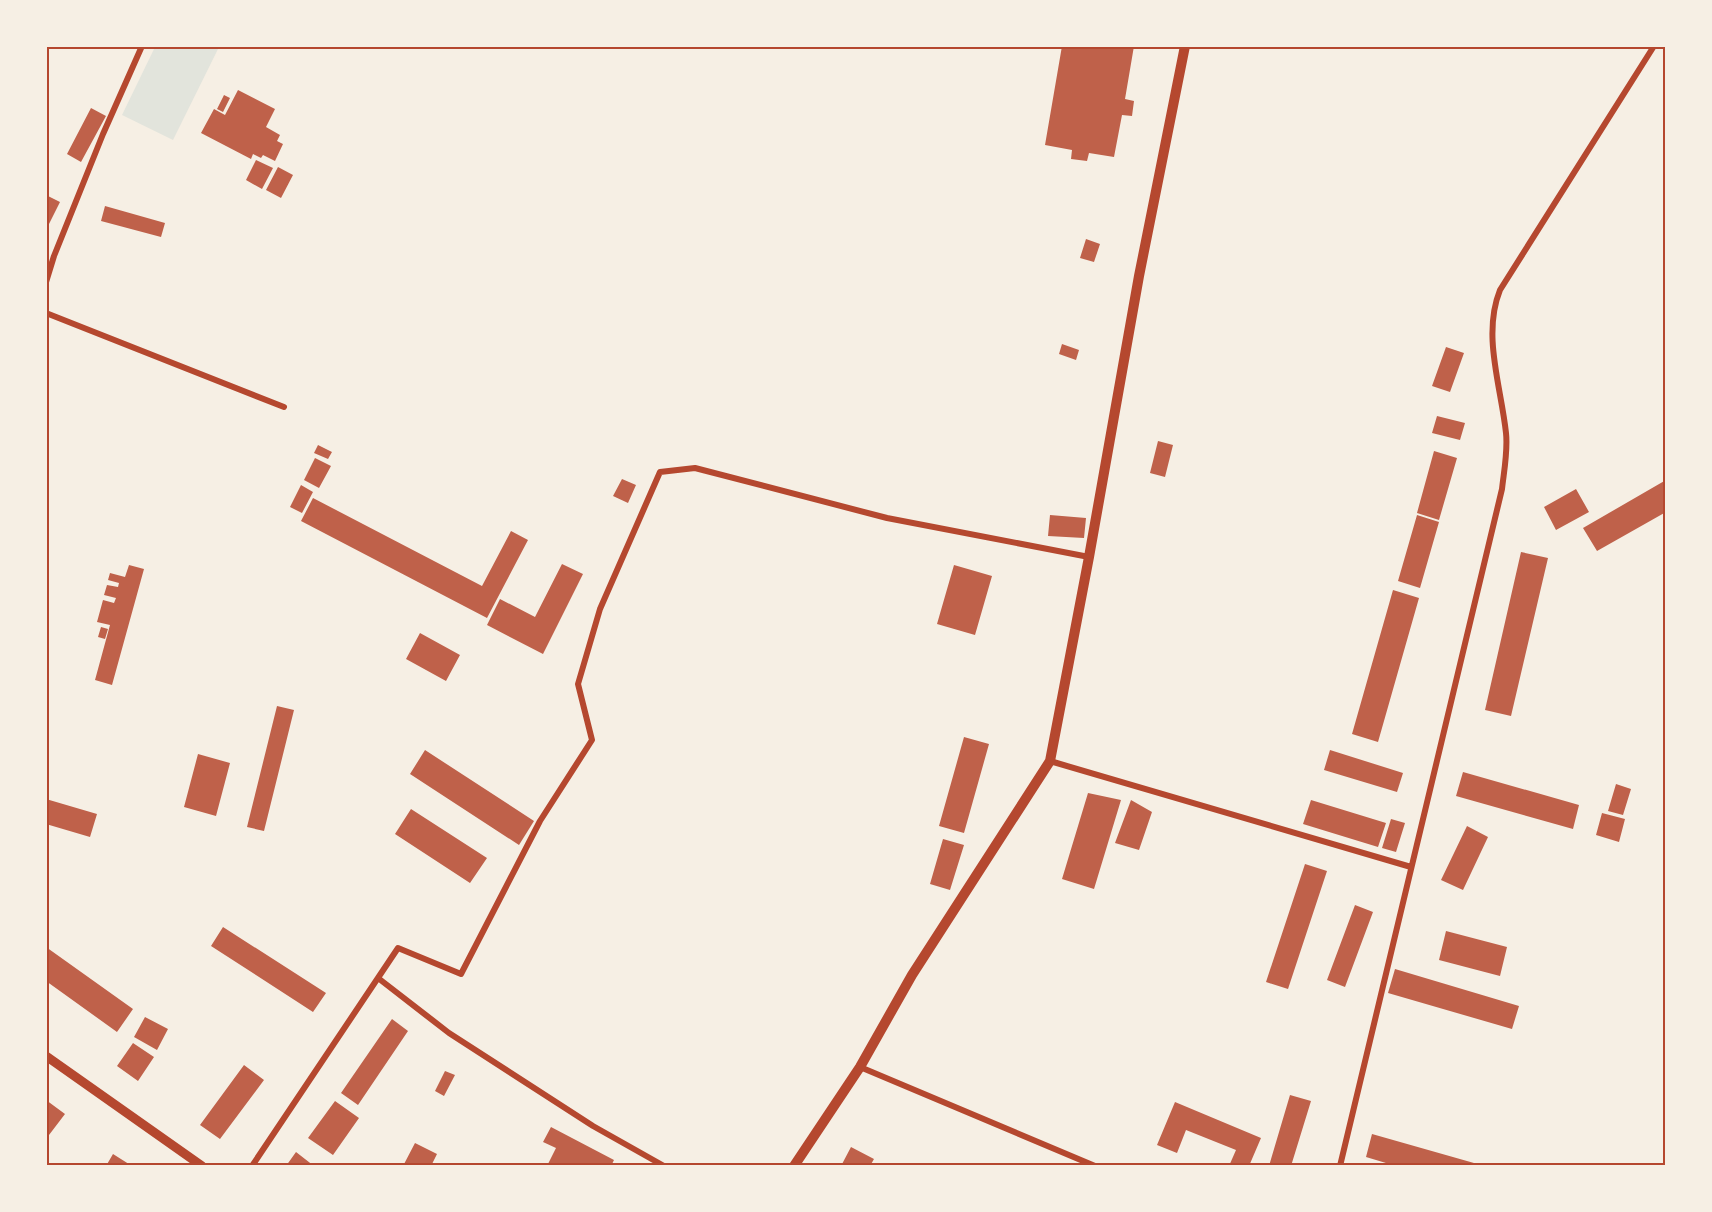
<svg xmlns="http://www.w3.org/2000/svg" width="1712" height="1212" font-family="Cabin,sans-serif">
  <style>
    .green { fill: #e2e4dc }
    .building { fill: #bf614a }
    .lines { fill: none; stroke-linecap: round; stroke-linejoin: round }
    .minor { stroke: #b5482f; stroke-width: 6 }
    .tertiary { stroke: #b5482f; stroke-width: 9 }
    .secondary { stroke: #b5482f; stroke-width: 10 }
    .neatline { fill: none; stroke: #b5482f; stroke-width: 2 }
  </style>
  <rect width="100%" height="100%" fill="#f6efe4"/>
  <path class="green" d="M155,47H219L173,140L122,115Z"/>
  <path class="building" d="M1062,46H1134L1125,99L1134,101L1132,116L1122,115L1114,157L1089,153L1087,161L1071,159L1072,150L1045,145Z
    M238,90L275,109L266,127L280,135L277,141L283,144L275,161L263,155L261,158L253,154L251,159L201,133L214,109L225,115Z
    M224,95L230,98L223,112L217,109Z
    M91,108L106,116L81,162L67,154Z
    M256,160L273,168L262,189L246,180Z
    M278,167L293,175L281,198L266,190Z
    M46,195L60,202L46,230Z
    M105,206L165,223L161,237L101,221Z
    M1086,239L1100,244L1094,262L1080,258Z
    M1062,344L1079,350L1076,360L1059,354Z
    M1446,347L1464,353L1450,392L1432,386Z
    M1437,416L1465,423L1460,440L1432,433Z
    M1158,441L1173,445L1165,477L1150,473Z
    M318,445L332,452L328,459L314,453Z
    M1434,451L1457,458L1439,520L1417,513Z
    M315,458L331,466L319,488L304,480Z
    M622,479L636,485L628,503L613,496Z
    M1666,480V512L1597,551L1583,528Z
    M301,485L313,492L302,513L290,507Z
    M1576,489L1589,512L1556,530L1544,507Z
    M313,498L482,586L511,531L528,540L487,618L301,521Z
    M1050,515L1086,518L1084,538L1048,536Z
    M1417,515L1439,522L1420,588L1398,581Z
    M1521,552L1548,558L1511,716L1485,710Z
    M562,564L583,574L543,654L487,625L500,599L535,617Z
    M129,565L144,569L112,685L95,680L110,625L97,622L103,600L114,603L116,598L104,595L107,585L118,587L119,583L108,580L110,573L125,577Z
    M954,565L992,576L975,635L937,624Z
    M1393,590L1419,598L1378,742L1352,734Z
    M101,627L108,629L105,639L98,637Z
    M420,633L460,655L446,681L406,659Z
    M277,706L294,710L264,831L247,827Z
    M964,737L989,744L964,833L939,826Z
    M425,750L534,821L519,845L410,774Z
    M1330,750L1403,773L1397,792L1324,770Z
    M198,754L230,763L216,816L184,807Z
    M1463,772L1579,805L1573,829L1456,796Z
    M1616,784L1631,789L1623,815L1608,811Z
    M1088,793L1121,800L1094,889L1062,879Z
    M46,799L97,814L90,837L46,824Z
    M1131,800L1152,812L1139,850L1115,843Z
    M1311,800L1386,823L1378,847L1303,824Z
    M411,809L487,858L470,883L395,834Z
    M1602,813L1625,819L1619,842L1596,835Z
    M1391,819L1405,823L1396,852L1382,848Z
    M1467,826L1488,837L1463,890L1441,880Z
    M943,839L964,845L950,890L930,884Z
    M1305,864L1327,871L1288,989L1266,982Z
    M1355,905L1373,912L1345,987L1327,980Z
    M223,927L326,993L313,1012L211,946Z
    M1446,931L1507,947L1500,976L1439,960Z
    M46,947L133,1009L117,1032L46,981Z
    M1395,969L1519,1006L1512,1029L1388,993Z
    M145,1017L168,1029L157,1050L134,1037Z
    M392,1019L408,1031L358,1105L341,1093Z
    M133,1043L154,1057L138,1081L117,1066Z
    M244,1065L264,1080L220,1139L200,1125Z
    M445,1071L455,1075L444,1096L435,1091Z
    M1290,1095L1311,1101L1291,1166H1269Z
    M46,1100L65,1114L49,1135L46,1133Z
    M335,1101L359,1118L333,1155L308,1138Z
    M1175,1102L1261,1138L1249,1166H1229L1236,1150L1186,1130L1177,1153L1157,1145Z
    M551,1127L614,1160L611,1166H547L556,1148L543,1142Z
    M1372,1134L1481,1165L1480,1166H1396L1366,1157Z
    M415,1143L437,1154L431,1166H403Z
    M851,1147L874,1159L870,1166H841Z
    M296,1152L314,1166H286Z
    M113,1154L132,1166H106Z"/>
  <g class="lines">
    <path class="minor" d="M46,282L54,256L103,134L142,46
      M46,313L284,407
      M1050,761L1411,867
      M378,978L449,1033L593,1126L664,1166
      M860,1067L1095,1166
      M252,1166L398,948L461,974L540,821L592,740L578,684L600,609L660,472L695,468L887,518L1089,557
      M1340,1166L1502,489C1504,471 1508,451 1506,433C1501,386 1482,335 1500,290L1654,46"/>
    <path class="tertiary" d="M46,1056L202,1166"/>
    <path class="secondary" d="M794,1166L860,1067L912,975L1050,761L1089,557L1139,276L1185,46"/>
  </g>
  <rect width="1712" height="1212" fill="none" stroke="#f6efe4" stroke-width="96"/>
  <rect x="48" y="48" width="1616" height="1116" class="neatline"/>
</svg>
